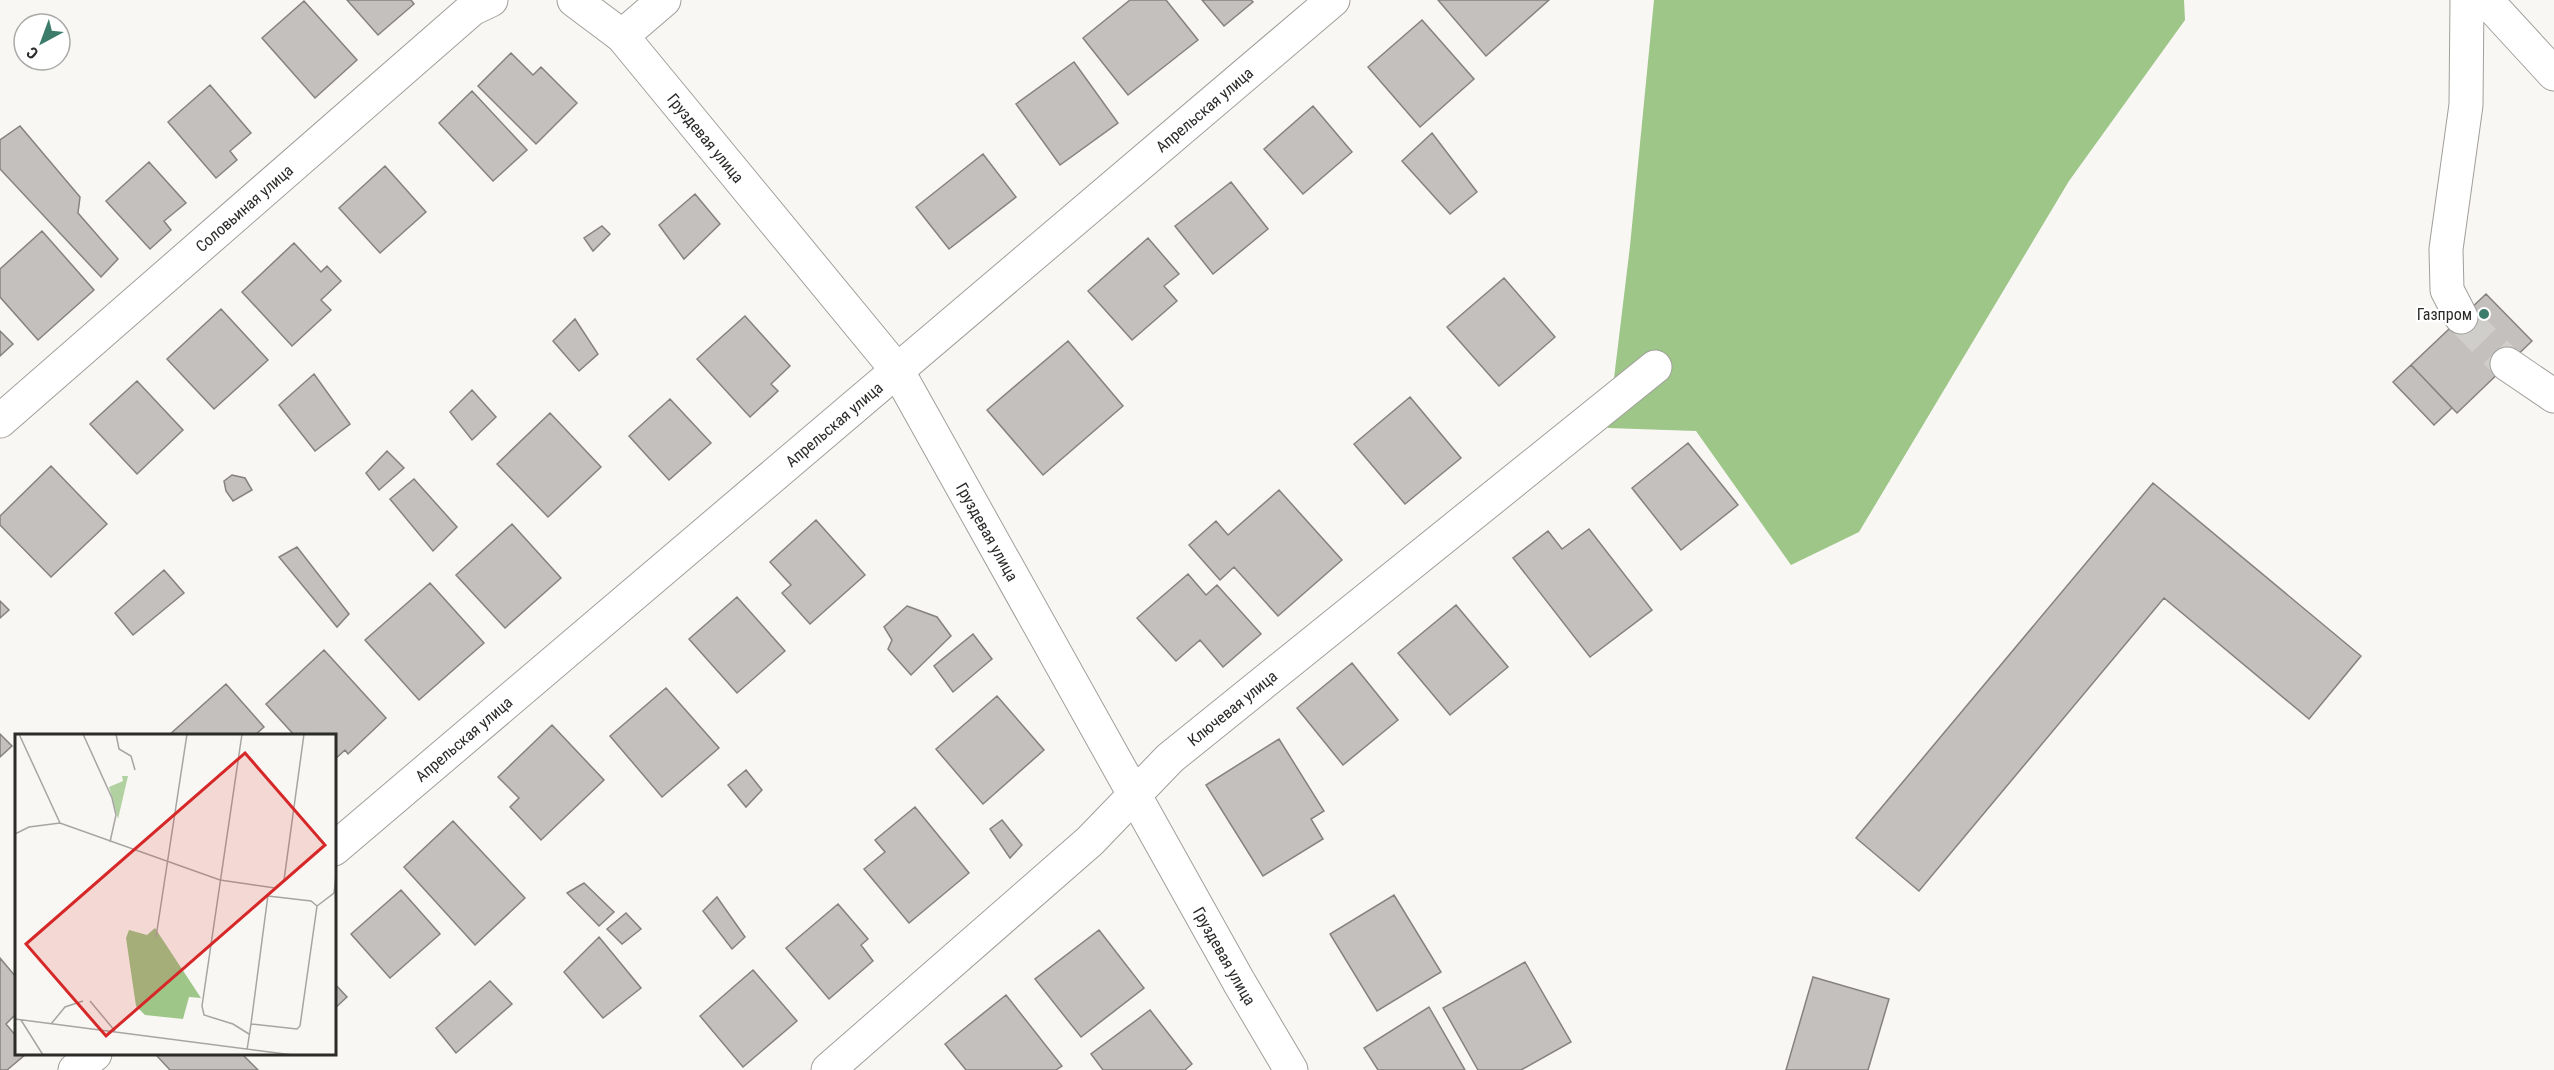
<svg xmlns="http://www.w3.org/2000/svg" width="2554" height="1070" font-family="'Roboto Condensed',sans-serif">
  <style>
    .forest { fill: #9dc688 }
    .building { fill: #c3c0bd; stroke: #85827f; stroke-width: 1.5 }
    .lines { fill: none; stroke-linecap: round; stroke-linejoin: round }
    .minor-tunnel { stroke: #d0cecb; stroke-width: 33; stroke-dasharray: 33 16; stroke-linecap: butt }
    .minor-casing { stroke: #a19f9c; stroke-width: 35 }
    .highway-casing { stroke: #a19f9c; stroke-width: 35 }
    .minor { stroke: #fff; stroke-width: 33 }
    .highway { stroke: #fff; stroke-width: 33 }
    .poi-dot { fill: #3c7c6a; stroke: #fff; stroke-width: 2 }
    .labels { text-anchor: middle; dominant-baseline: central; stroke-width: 4.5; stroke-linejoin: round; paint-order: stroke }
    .street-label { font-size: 16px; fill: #2b2b29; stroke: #fff }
    .poi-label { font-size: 16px; fill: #2b2b29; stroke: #fff; text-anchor: end }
    .inset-road { fill: none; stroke: #a7a5a2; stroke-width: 1.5 }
    .view { fill: #d62828; fill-opacity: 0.15; stroke: #d62828; stroke-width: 3 }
    .inset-edge { fill: none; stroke: #2b2b29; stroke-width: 3 }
  </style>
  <rect width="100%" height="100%" fill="#f9f7f3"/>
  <path class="forest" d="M1654,0H2184L2185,20L2069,181L1859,532L1791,565L1696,431L1608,428L1630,246Z"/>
  <path class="building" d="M347,0H411L414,4L378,35Z
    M1130,0H1166L1198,40L1128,95L1083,38Z
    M1202,0H1251L1253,2L1224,26Z
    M1438,0H1549L1486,56Z
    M304,1L357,60L315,98L262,38Z
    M1422,20L1474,79L1420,127L1368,67Z
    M511,53L533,75L541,67L577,103L536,144L478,86Z
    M1074,62L1118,123L1060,165L1016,104Z
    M210,85L251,133L230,151L237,160L216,178L168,122Z
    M472,91L527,150L493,181L439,123Z
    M1313,106L1352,152L1303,194L1264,149Z
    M20,126L80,197L78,213L118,259L101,277L0,169V140Z
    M1432,133L1477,192L1450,214L1402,161Z
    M983,154L1016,197L949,249L916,207Z
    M149,162L186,203L164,221L171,230L150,249L106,201Z
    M385,166L426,212L380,253L339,208Z
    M1231,182L1268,229L1213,274L1175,226Z
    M695,194L720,224L684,259L659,225Z
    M602,226L610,234L593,251L584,238Z
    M42,231L94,290L38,340L0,297V269Z
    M1148,238L1179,274L1164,286L1177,301L1132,340L1088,291Z
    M294,243L321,272L327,266L341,281L321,300L331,310L292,346L242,292Z
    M1504,278L1555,337L1499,386L1447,327Z
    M2486,294L2532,341L2457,413L2411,365Z
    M221,309L268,360L214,409L167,359Z
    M745,316L790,366L771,384L778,391L750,417L697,359Z
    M575,319L598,354L579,371L553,341Z
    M0,331L13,344L0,356Z
    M1068,341L1123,406L1043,475L987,410Z
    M2411,365L2452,408L2434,425L2393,382Z
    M314,374L350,424L315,451L279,405Z
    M137,381L183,430L137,474L90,424Z
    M472,390L496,417L472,440L450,412Z
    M1410,397L1461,458L1405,504L1354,444Z
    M670,399L711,443L669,480L629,436Z
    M550,413L601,467L548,517L497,464Z
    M1688,443L1738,505L1681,550L1632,488Z
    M387,451L404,468L379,490L366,473Z
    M51,466L107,524L51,577L0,525V516Z
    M232,475L245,478L252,490L233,501L226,491L224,481Z
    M414,479L457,527L433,551L390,499Z
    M2153,483L2361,656L2309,719L2164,598L1919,891L1856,838Z
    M1279,490L1342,560L1278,616L1234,567L1220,580L1189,545L1216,521L1228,535Z
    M816,520L865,575L810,624L782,593L791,585L770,562Z
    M512,524L561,578L505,628L456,575Z
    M1589,529L1652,610L1590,657L1513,558L1548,531L1562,549Z
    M297,547L349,614L337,627L279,557Z
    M164,570L184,593L133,635L115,613Z
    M1188,574L1206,595L1217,585L1261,634L1223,667L1200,640L1176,661L1137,618Z
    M430,583L484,643L419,700L365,640Z
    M737,597L785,651L737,693L689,639Z
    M0,601L9,610L0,618Z
    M1456,605L1508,667L1450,715L1398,653Z
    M907,606L937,617L951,636L911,675L888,649L892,640L884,627Z
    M973,634L992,659L953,692L934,666Z
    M324,650L386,718L348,754L345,750L334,760V736H295L266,704Z
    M1352,663L1398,720L1343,765L1297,708Z
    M226,684L264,727L254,736H168Z
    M666,688L719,748L662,797L610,736Z
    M997,696L1044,750L983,804L936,749Z
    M552,725L604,780L541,840L510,807L519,798L498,777Z
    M0,734L12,746L0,757Z
    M1279,739L1324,811L1311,819L1323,839L1263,876L1206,785Z
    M746,770L762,790L746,807L728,785Z
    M915,807L969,873L909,923L864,869L885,852L875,840Z
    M1002,820L1022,845L1010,858L990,829Z
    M453,821L525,898L475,945L404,867Z
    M584,883L614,912L599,926L567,893Z
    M401,890L440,934L390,978L351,934Z
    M1394,895L1441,972L1377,1011L1330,934Z
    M717,897L745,937L732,949L703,911Z
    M838,904L868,939L861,945L873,961L829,999L786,948Z
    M626,913L641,929L622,944L607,929Z
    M1099,930L1144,988L1081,1037L1035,979Z
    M599,937L641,988L603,1018L564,972Z
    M0,958L16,977V1014L6,1024L16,1036V1054H26L7,1070H0Z
    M1525,962L1571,1042L1521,1070H1478L1443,1008Z
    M753,970L797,1021L743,1067L700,1016Z
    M1813,977L1889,999L1868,1070H1786Z
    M490,981L512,1004L456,1053L436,1028Z
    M334,983L347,997L334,1009Z
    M1006,995L1062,1066L1056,1070H966L945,1044Z
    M1429,1007L1465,1070H1378L1364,1048Z
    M1150,1010L1192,1064L1185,1070H1103L1091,1054Z
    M160,1054H242L258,1070H170L157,1056Z"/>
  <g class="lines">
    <path class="minor-tunnel" d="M2461,317L2507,364"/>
    <g class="minor-casing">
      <g id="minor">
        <path id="s1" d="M574,0L622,36L897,370L1239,982L1291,1070"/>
        <path d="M622,36L664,0"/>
        <path d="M2461,317L2447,290L2446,249L2466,105L2467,0"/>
        <path d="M2507,364L2554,396"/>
        <path id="s2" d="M0,421L472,9L491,0"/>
        <path id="s3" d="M334,849L1333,0"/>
        <path d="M75,1070L95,1054"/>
        <path id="s4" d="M828,1070L1090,841L1170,758L1655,367"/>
      </g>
    </g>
    <g class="highway-casing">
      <path id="highway" d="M2486,0L2554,74"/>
    </g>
    <use href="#minor" class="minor"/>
    <use href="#highway" class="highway"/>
  </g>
  <circle class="poi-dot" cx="2484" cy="314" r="6"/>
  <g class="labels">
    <g class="street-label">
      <text stroke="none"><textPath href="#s3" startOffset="1142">Апрельская улица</textPath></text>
      <text stroke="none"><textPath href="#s1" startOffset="192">Груздевая улица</textPath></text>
      <text stroke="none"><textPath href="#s2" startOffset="324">Соловьиная улица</textPath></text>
      <text stroke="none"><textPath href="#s3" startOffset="656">Апрельская улица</textPath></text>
      <text stroke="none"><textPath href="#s1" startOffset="678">Груздевая улица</textPath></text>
      <text stroke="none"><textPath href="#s4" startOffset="543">Ключевая улица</textPath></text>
      <text stroke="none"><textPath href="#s3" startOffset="170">Апрельская улица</textPath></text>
      <text stroke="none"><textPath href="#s1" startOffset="1164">Груздевая улица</textPath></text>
    </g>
    <g class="poi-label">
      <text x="2472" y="314">Газпром</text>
    </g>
  </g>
  <g transform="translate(15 734)">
    <rect width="321" height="321" fill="#f9f7f3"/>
    <path d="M107,42H113L103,85L94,53L108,47Z" fill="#b1d2a0"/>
    <path d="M140,194L186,264L174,263L168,285L130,281L121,272L111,204L114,196L132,201Z" fill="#9dc688"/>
    <path class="inset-road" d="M4,0L45,89M68,0L97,64L101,81L95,108M101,0L104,15L116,22L120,36M227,0L187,272L189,281L218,290L234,300M0,100L14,93L45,89L205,146L260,154L269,146L289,0M302,172L319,159L321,141M141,203L172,0M75,267L100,297M0,285L278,321M6,286L28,321M36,290L50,273L68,267M236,290L253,161M232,316L236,290L282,295L285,292L302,172L296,167L253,162"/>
    <path class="view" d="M230,19L310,111L91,302L11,210Z"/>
    <rect width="321" height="321" class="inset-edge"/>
  </g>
  <g transform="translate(42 42) rotate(221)"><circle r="28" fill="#ffffff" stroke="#aaaaa9" stroke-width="1.5"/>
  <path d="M0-4.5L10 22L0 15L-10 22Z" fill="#3c7c6a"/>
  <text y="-9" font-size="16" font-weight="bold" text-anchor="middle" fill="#2b2b29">С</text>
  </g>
</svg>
